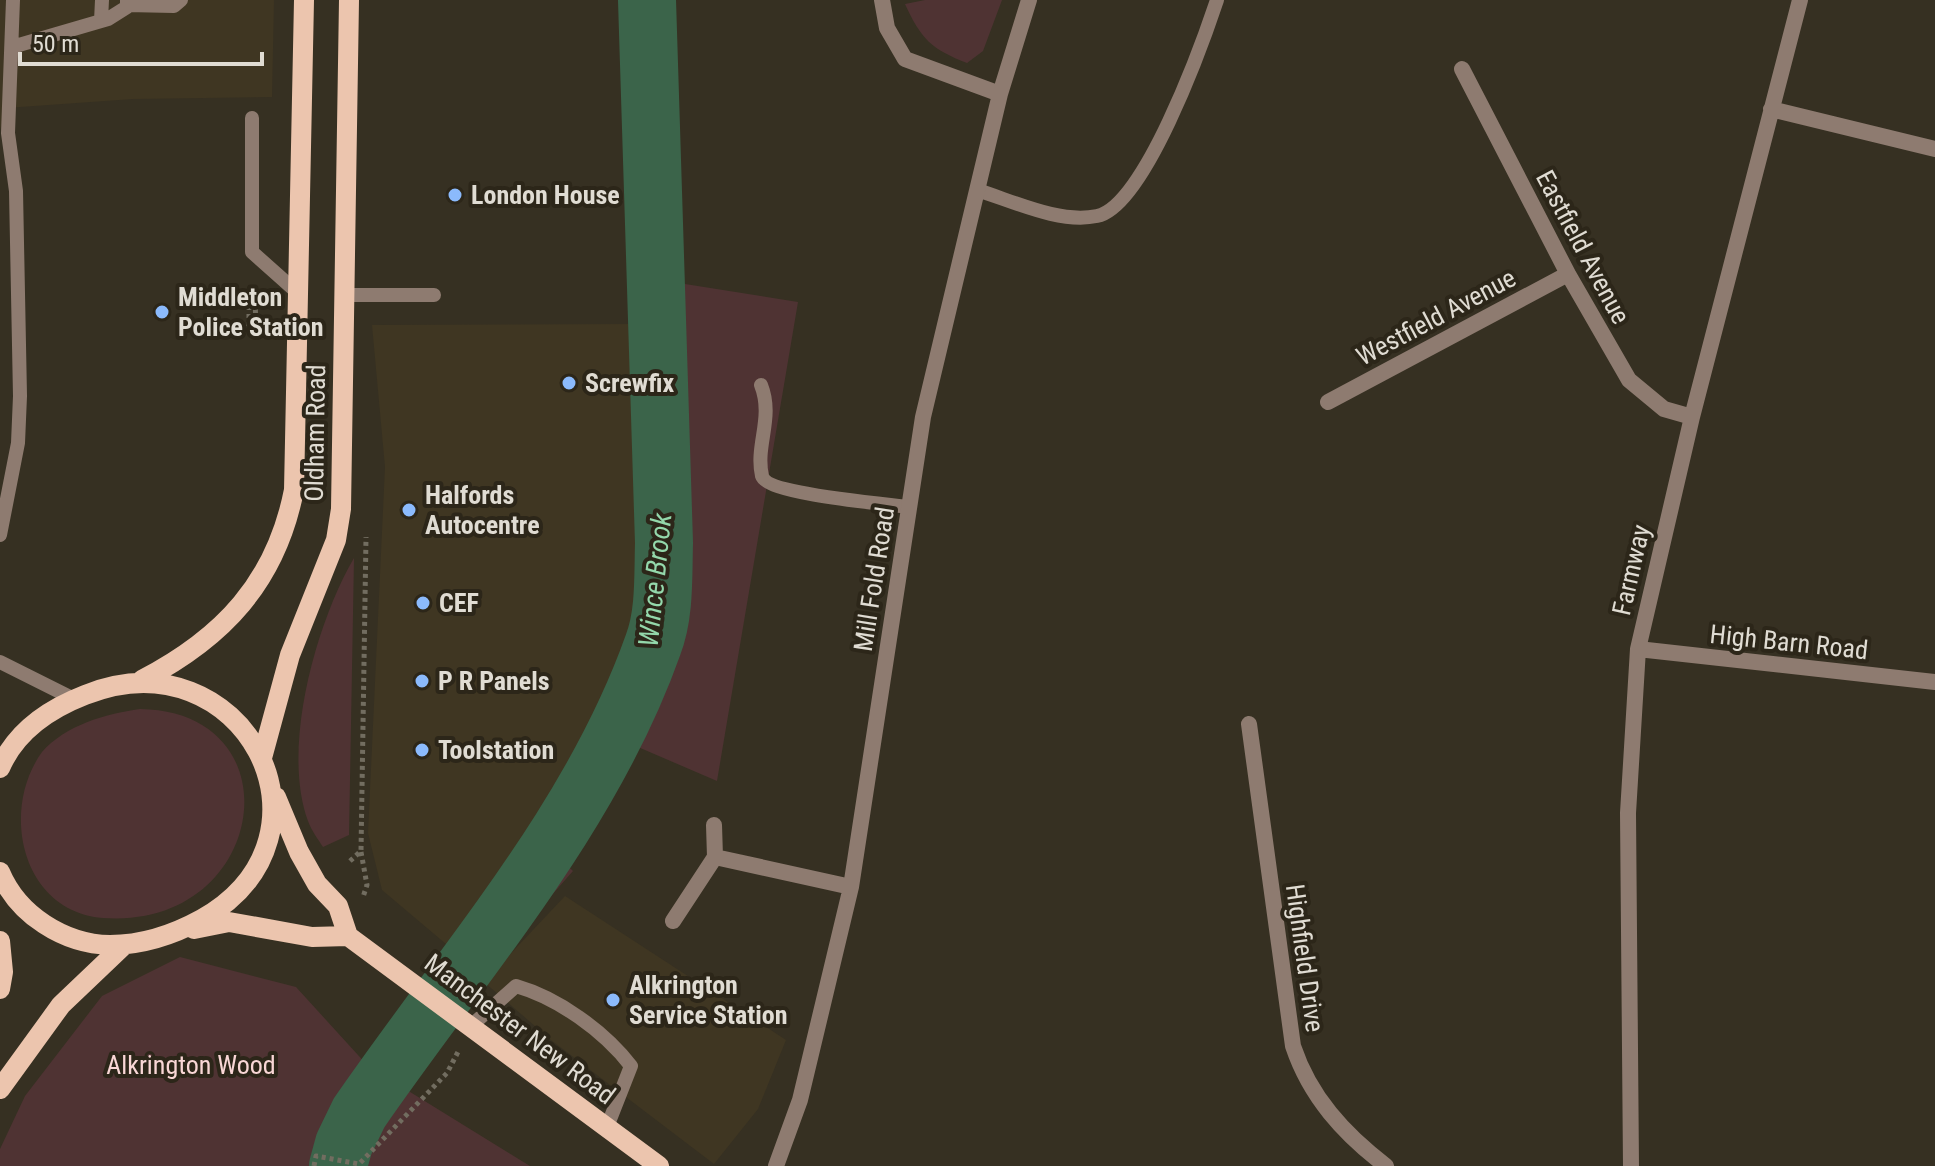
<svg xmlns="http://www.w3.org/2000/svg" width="1935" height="1166" font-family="'Roboto Condensed',sans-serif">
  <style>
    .built { fill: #3f3622 }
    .green { fill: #4f3333 }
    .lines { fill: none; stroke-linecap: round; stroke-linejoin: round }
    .river { stroke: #3b644a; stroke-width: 58 }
    .path { stroke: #726d60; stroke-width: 5; stroke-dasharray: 4 4; stroke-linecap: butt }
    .lane { stroke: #8e7b70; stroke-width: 14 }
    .street { stroke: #8e7b70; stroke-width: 16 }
    .primary { stroke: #ecc5ae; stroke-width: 20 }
    .poi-dot { fill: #8bbafc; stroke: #2c2619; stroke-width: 3 }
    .labels { text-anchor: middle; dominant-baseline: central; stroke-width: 8; stroke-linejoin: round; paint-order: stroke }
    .poi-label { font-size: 26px; font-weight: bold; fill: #e0dcd3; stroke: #2c2619; text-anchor: start }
    .street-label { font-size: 26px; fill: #e0dcd3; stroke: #2c2619 }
    .park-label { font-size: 26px; fill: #f9d7d6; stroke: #2c2619 }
    .water-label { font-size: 28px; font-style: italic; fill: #94d8ab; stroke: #2c2619 }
  </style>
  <rect width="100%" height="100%" fill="#363022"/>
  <path class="built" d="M0,0H274L272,97L133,99L6,108L0,130Z
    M636,324L642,606L610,715L561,812L459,955L382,890L368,833L385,467L372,325Z
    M565,896L786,1040L758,1109L714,1164L551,1040L484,982Z"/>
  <path class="green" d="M633,0H666V281L798,302L717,781L624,741L555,854L573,871L483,973L464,955L583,782L638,657L652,587L656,529L648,315L637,310Z
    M925,0H1002L983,51L967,63C931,49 921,39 905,4Z
    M354,558L349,835L323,847C318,839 311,830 308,821C281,748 316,623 354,558Z
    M140,709C299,711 268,930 103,918C21,911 0,810 42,752C66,725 105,714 140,709Z
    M180,957L296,987L368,1066L530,1166H0V1149L25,1096L102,996Z"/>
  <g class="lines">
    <path class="river" d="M338,1166L344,1144L359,1113C463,962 591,820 653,645C665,614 663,576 664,543L647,0"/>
    <path class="path" d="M240,299H249V330H256L255,297L266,296
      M361,852L367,885L363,897
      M350,861L361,851L366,537
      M314,1166L316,1156L359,1164L447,1073L459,1050"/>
    <path class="lane" d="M127,5L174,6L181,0
      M101,21L102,0
      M12,47L108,19L127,7V0
      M252,118V252L298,293
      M977,190C1013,201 1059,224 1097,216C1144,207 1202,45 1217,0
      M344,295H434
      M761,385C774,418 755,445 762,476C767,494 887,504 909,507
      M0,535L18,443L20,396L16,191L8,133L13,0
      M0,662L74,699
      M472,1025L516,986C558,998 604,1031 631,1066L607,1127"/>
    <path class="street" d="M882,0L887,28L905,59L1000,94
      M1462,69L1568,274L1629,380L1664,409L1692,417
      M1771,109L1935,149
      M1328,402L1568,274
      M1638,649L1935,682
      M1249,724L1293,1046C1310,1097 1344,1134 1386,1166
      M715,857L851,887
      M673,921L715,857L714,825
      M776,1166L800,1100L851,887L923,417L1000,94L1029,0
      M1631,1166L1628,813L1638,649L1692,417L1800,0"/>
    <path class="primary" d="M142,680C223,638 276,582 294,490L304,0
      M262,758L290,655L336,540L341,509L349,0
      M0,768C16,731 49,709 85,695C242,632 350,835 202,919C173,935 144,945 110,945C64,944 18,915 0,872
      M276,797L299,852L317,884L338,906L348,936L659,1166
      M194,929L229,922L312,937L348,936
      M0,941L3,972L0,989
      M0,1089L61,1005L124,945"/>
  </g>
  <g class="poi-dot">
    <circle cx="455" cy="195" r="8"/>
    <circle cx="162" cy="312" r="8"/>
    <circle cx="569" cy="383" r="8"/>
    <circle cx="409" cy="510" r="8"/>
    <circle cx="423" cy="603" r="8"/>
    <circle cx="422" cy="681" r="8"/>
    <circle cx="422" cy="750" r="8"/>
    <circle cx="613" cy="1000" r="8"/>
  </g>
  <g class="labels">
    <g class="poi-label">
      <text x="471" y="195">London House</text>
      <text x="178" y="297">Middleton<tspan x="178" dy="30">Police Station</tspan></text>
      <text x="585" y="383">Screwfix</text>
      <text x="425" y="495">Halfords<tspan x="425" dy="30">Autocentre</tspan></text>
      <text x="439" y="603">CEF</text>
      <text x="438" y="681">P R Panels</text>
      <text x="438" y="750">Toolstation</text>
      <text x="629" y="985">Alkrington<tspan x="629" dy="30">Service Station</tspan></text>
    </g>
    <g class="street-label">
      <text transform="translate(1583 247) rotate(62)">Eastfield Avenue</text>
      <text transform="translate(1436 317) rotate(-28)">Westfield Avenue</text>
      <text transform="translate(315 433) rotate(-89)">Oldham Road</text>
      <text transform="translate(1631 570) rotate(-77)">Farmway</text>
      <text transform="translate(874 579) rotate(-81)">Mill Fold Road</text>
      <text transform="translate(1789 642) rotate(6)">High Barn Road</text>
      <text transform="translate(1305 958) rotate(82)">Highfield Drive</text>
      <text transform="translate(520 1029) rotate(37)">Manchester New Road</text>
    </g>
    <g class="park-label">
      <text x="191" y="1065">Alkrington Wood</text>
    </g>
    <g class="water-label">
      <text transform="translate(655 580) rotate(-84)">Wince Brook</text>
    </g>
  </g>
  <path d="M20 52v12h242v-12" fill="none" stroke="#e0dcd3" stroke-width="4"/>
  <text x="32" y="52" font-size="24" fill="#e0dcd3" stroke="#2c2619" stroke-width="6" paint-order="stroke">50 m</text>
</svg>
